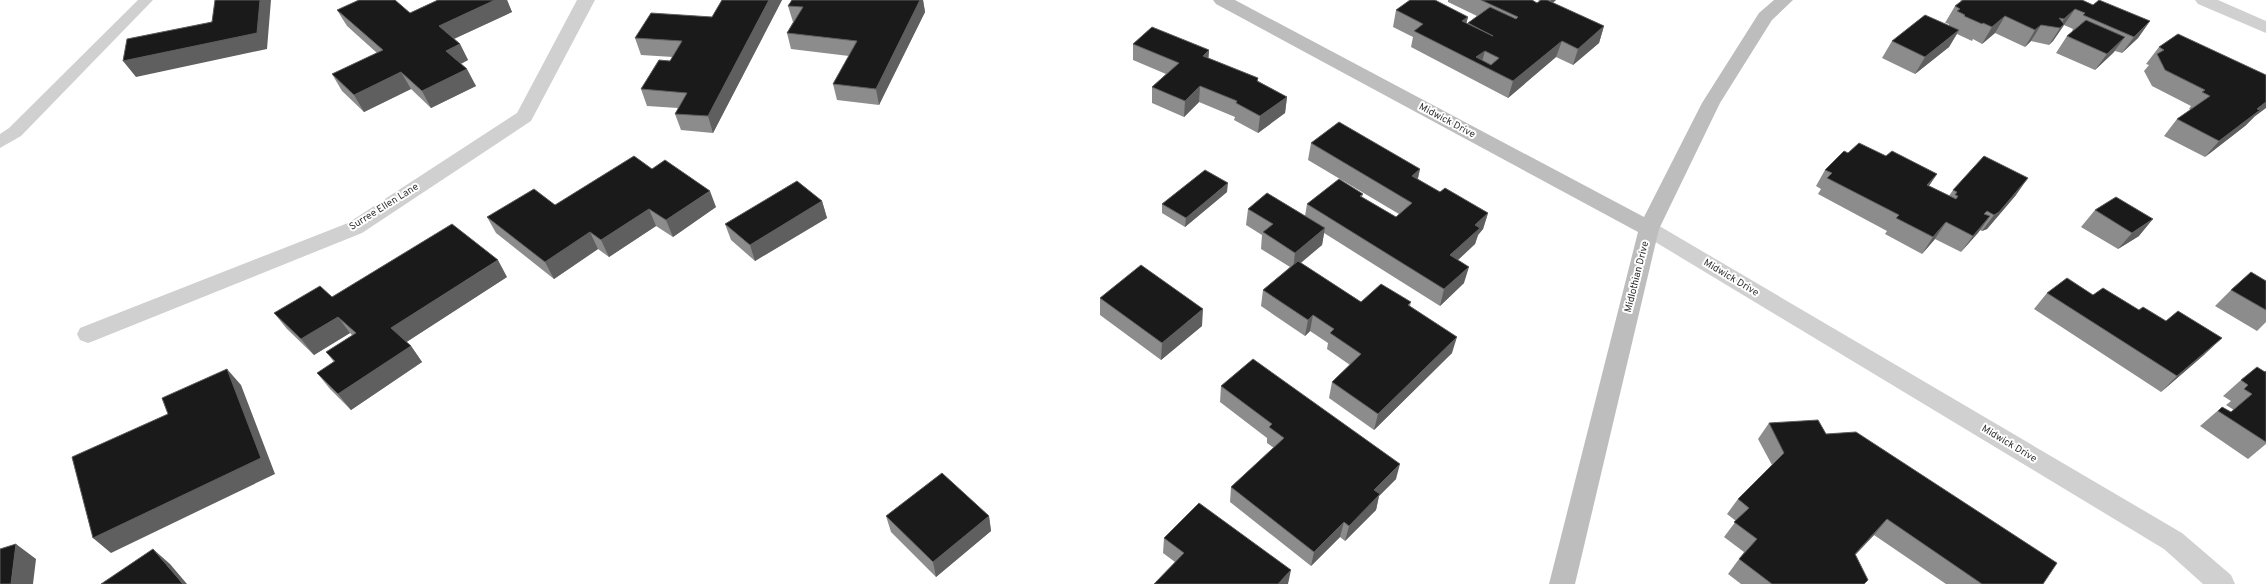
<svg xmlns="http://www.w3.org/2000/svg" width="2266" height="584" font-family="Overpass,sans-serif">
  <style>
    .lines { fill: none; stroke-linecap: round; stroke-linejoin: round }
    .lane { fill: #d0d0d0; fill-rule: evenodd }
    .street { fill: #d0d0d0; fill-rule: evenodd }
    .secondary { fill: #bdbdbd; fill-rule: evenodd }
    .wall { fill: #8c8c8c }
    .shaded-wall { fill: #5f5f5f }
    .building { fill: #1a1a1a; stroke: #5f5f5f; fill-rule: evenodd }
    .labels { text-anchor: middle; dominant-baseline: central; stroke-width: 4; stroke-linejoin: round; paint-order: stroke }
    .street-label { font-size: 10px; fill: #333; stroke: #fff }
  </style>
  <rect width="100%" height="100%" fill="#fff"/>
  <g class="lines">
    <path class="lane" d="M138,0H153L21,136L0,148V134L9,128Z"/>
    <path class="street" d="M577,0H595L531,121L362,233L96,340L88,343L80,340L77,334L80,328L348,223L517,113Z
      M2195,0H2218L2266,21V33L2198,4Z
      M1649,222L1656,224L2182,533L2231,575L2235,584H2203L2164,549L1642,234L1639,229L1642,224Z"/>
    <path class="secondary" d="M1213,0H1235L1644,217L1702,103L1759,13L1774,0H1793L1772,20L1720,103L1659,229L1575,584H1549L1638,232L1216,4Z"/>
  </g>
  <path class="wall" d="M438,0H507L512,12L454,39L460,44L468,60L461,64L476,86L431,108L411,89L364,112L342,91L332,74L377,53L347,26L337,10L410,13Z
    M722,0H782L713,133L681,130L675,114L678,108L647,106L641,89L670,61L673,57L641,55L635,38L712,17Z
    M792,0H923L925,12L879,105L837,100L833,84L849,56L791,49L787,33L793,22L788,6Z
    M1448,0H1532L1537,3L1540,1L1538,0H1556L1553,3L1604,26L1599,43L1573,65L1556,57L1508,98L1411,47L1413,37L1393,27L1396,10L1468,17L1466,23L1468,24V23L1477,16L1448,2Z
    M1961,0H2082L2093,5L2150,21L2138,38L2122,53L2115,51L2113,53L2095,70L2056,53L2067,36L2072,32V31L2073,29L2064,25L2053,41L2049,45L2031,41L2025,47L1995,33L1982,44L1973,39L1972,41L1957,34L1949,47L1915,74L1882,58L1892,41L1948,26L1949,24L1945,23L1955,6L1960,2Z
    M2178,34L2254,117L2245,126L2205,157L2164,136L2177,119L2191,110L2189,109L2191,106L2152,86L2144,71L2149,65L2146,64L2159,47Z
    M1133,44L1209,50L1208,58L1258,78V81L1287,97L1285,113L1258,133L1234,120L1235,117L1199,102L1184,117L1152,103V87L1166,74L1133,60Z
    M1311,143L1420,169L1418,179L1440,192L1488,213L1483,229L1478,235L1475,244L1458,260L1464,283L1440,306L1324,233L1322,245L1301,263L1361,302H1411L1410,306L1452,353L1374,430L1329,398L1332,382L1350,365L1327,349L1328,343L1310,331L1305,336L1261,306L1263,290L1290,267L1261,249L1262,235L1246,225L1248,209L1305,216L1307,204L1363,194L1362,197L1396,217L1399,214L1308,160Z
    M1848,153L1886,156L1937,174L1929,186L1949,196L1953,190L2016,195L1987,229L1982,231L1980,230L1961,252L1935,239L1922,254L1885,234L1887,231L1818,194L1821,189L1816,186L1825,170Z
    M652,169L716,207L673,237L656,226L609,257L598,249L554,279L496,233L487,217L555,205Z
    M1227,192L1185,227L1162,213V204Z
    M822,201L827,218L755,261L731,240L725,224Z
    M2095,210L2139,236L2118,249L2081,227Z
    M507,277L406,342L411,346L422,362L351,410L330,389L317,373L334,362L326,352L353,336L350,333L314,355L287,329L274,313L332,297Z
    M2266,281V322L2257,331L2215,306L2231,290Z
    M2047,293L2093,295L2205,354L2161,392L2034,309Z
    M1100,298L1202,326L1161,360L1100,315Z
    M2266,371V444L2248,459L2200,426L2222,407L2231,412L2234,410L2226,405L2231,401L2223,396L2241,380L2265,372Z
    M1221,386L1396,479L1379,496L1376,510L1345,541L1340,537L1311,566L1230,502L1231,487L1274,448L1267,443V438L1220,402Z
    M1769,423L1826,434L2043,584H1946L1874,535L1855,555L1864,584H1741L1728,574L1739,559L1744,552L1724,537L1736,521L1727,514L1738,499L1772,465L1758,439Z
    M886,516H989L991,531L936,577L891,532Z
    M1164,538L1288,584L1175,562L1163,553Z"/>
  <path class="shaded-wall" d="M260,0H271L267,49L136,77L123,61Z
    M495,0H507L512,12L447,42L439,26Z
    M769,0H782L713,133L708,116Z
    M920,0H923L925,12L879,105L876,89Z
    M1551,0H1556L1549,5Z
    M2075,9L2053,41L2049,45L2060,28H2058L2064,19Z
    M2005,16L1995,33L1982,44L1992,27Z
    M1468,17L1464,33L1462,21Z
    M2150,21L2138,38L2122,53L2134,37Z
    M2041,25L2031,41L2025,47L2035,30Z
    M1604,26L1599,43L1573,65L1578,49Z
    M1959,30L1949,47L1915,74L1925,57Z
    M2125,37L2113,53L2095,70L2107,54Z
    M1562,41L1556,57L1508,98L1513,81Z
    M460,44L468,60L454,67L446,51Z
    M1209,50L1208,67L1203,56Z
    M1485,51L1481,65L1476,57Z
    M467,69L476,86L431,108L422,91Z
    M401,72L411,89L364,112L354,95Z
    M1200,86L1199,102L1184,117L1185,101Z
    M1287,97L1285,113L1258,133L1260,116Z
    M2266,102V108L2254,117L2245,126L2205,157L2219,141L2257,109Z
    M1420,169L1416,185L1412,176Z
    M1937,174L1926,190L1927,185Z
    M2028,178L2016,195L1987,229L1982,231L1994,215Z
    M1228,183L1227,192L1185,227L1186,218Z
    M710,191L716,207L673,237L666,220Z
    M822,201L827,218L755,261L750,245Z
    M649,209L656,226L609,257L601,240Z
    M1488,213L1483,229L1478,235L1475,244L1445,272L1450,255L1475,225Z
    M1990,216L1978,233L1961,252L1973,236Z
    M2153,219L2139,236L2118,249L2132,233Z
    M1946,222L1935,239L1922,254L1933,237Z
    M1325,228L1322,245L1293,269L1295,253Z
    M590,232L598,249L554,279L545,262Z
    M498,260L507,277L402,345L391,328Z
    M1469,267L1464,283L1440,306L1444,289Z
    M1203,309L1202,326L1161,360L1162,343Z
    M1313,315L1310,331L1305,336L1308,320Z
    M338,317L350,333L314,355L301,339Z
    M1457,337L1452,353L1374,430L1378,414Z
    M2222,338L2205,354L2161,392L2177,376Z
    M411,346L422,362L351,410L338,394Z
    M227,369L241,385L275,474L111,553L93,538Z
    M1400,464L1396,479L1379,496L1376,510L1345,541L1349,526L1374,490Z
    M989,516L991,531L936,577L933,562Z
    M1887,519L1874,535L1842,569L1855,554Z
    M1344,522L1340,537L1311,566L1314,552Z
    M16,544L36,559L33,584H11Z
    M153,549L170,564L187,584H183Z
    M1291,570L1288,584H1278Z"/>
  <path class="building" d="M215,0H260L257,33L123,61L127,39L212,22Z
    M359,0H395L410,13L438,0H495L439,26L460,44L446,51L467,69L422,91L401,72L354,95L332,74L383,50L337,10Z
    M722,0H769L708,116L675,114L687,93L641,89L659,60L670,61L682,41L635,38L651,13L712,17Z
    M792,0H920L876,89L833,84L857,41L787,33L803,7L788,6Z
    M1410,0H1435L1468,17L1462,21L1493,36L1468,23L1490,7L1516,19L1518,17L1481,0H1532L1537,3L1541,0H1547L1604,26L1578,49L1562,41L1513,81L1414,31L1423,24L1396,10ZM1485,51L1499,58L1491,65L1476,57Z
    M1963,0H2082L2093,5L2099,0L2150,21L2134,37L2083,15L2085,13L2075,9L2064,19L2059,18L2064,24L2060,28L2041,25L2035,30L2005,16L1992,27L1983,23L1982,24L1964,16L1965,15L1957,11L1960,9L1955,6Z
    M1925,15L1959,30L1925,57L1892,41Z
    M2086,20L2125,37L2107,54L2067,36Z
    M1152,27L1209,50L1203,56L1258,78L1257,81L1287,97L1260,116L1236,103L1237,101L1200,86L1185,101L1152,87L1179,63L1133,44Z
    M2178,34L2266,75V102L2257,109L2260,110L2219,141L2177,119L2210,96L2202,92L2205,90L2165,70L2157,54L2164,50L2159,47Z
    M1339,122L1420,169L1412,176L1440,192L1445,188L1488,213L1475,225L1480,228L1450,255L1469,267L1444,289L1307,204L1339,179L1363,194L1360,196L1396,217L1412,203L1311,143Z
    M1859,143L1886,156L1892,151L1937,174L1927,185L1956,199L1958,196L1955,195L1957,192L1953,190L1984,156L2028,178L1999,212L1994,215L1987,211L1984,214L1990,216L1973,236L1946,222L1933,237L1896,218L1899,215L1827,178L1832,173L1825,170L1844,151L1848,153Z
    M634,156L652,169L665,160L710,191L666,220L649,209L601,240L590,232L545,262L487,217L534,189L555,205Z
    M1205,170L1228,183L1186,218L1162,204Z
    M797,181L822,201L750,245L725,224Z
    M1267,193L1325,228L1295,253L1263,232L1273,224L1248,209Z
    M2116,197L2153,219L2132,233L2095,210Z
    M452,224L498,260L391,328L411,346L338,394L317,373L335,361L326,352L356,333L338,317L301,339L274,313L320,286L332,297Z
    M1298,261L1361,302L1381,284L1411,302L1408,305L1457,337L1378,414L1332,382L1361,354L1330,333L1334,329L1313,315L1308,320L1263,290Z
    M1141,265L1203,309L1162,343L1100,298Z
    M2251,272L2266,281V310L2231,290Z
    M2067,278L2093,295L2103,288L2139,310L2143,307L2166,321L2178,311L2222,338L2177,376L2047,293Z
    M1253,359L1400,464L1374,490L1380,494L1349,526L1344,522L1314,552L1231,487L1284,438L1269,427L1272,424L1221,386Z
    M2257,367L2265,372L2266,371V442L2218,411L2222,407L2231,412L2252,394L2244,389L2248,385L2241,380Z
    M227,369L261,458L93,538L72,457L168,414L162,398Z
    M1818,420L1826,434L1856,432L2057,563L2043,584H1982L1887,519L1855,554L1868,580L1864,584H1772L1739,559L1757,539L1734,522L1749,508L1738,499L1784,453L1769,423Z
    M942,473L989,516L933,562L886,516Z
    M1199,503L1291,570L1278,584H1154L1184,553L1164,538Z
    M16,544L11,584H0V549Z
    M153,549L183,584H101Z"/>
  <g class="labels">
    <g class="street-label">
      <text transform="translate(1447 121) rotate(28)">Midwick Drive</text>
      <text transform="translate(384 207) rotate(-32)">Surree Ellen Lane</text>
      <text transform="translate(1637 277) rotate(-76)">Midlothian Drive</text>
      <text transform="translate(1731 278) rotate(31)">Midwick Drive</text>
      <text transform="translate(2009 444) rotate(31)">Midwick Drive</text>
    </g>
  </g>
</svg>
